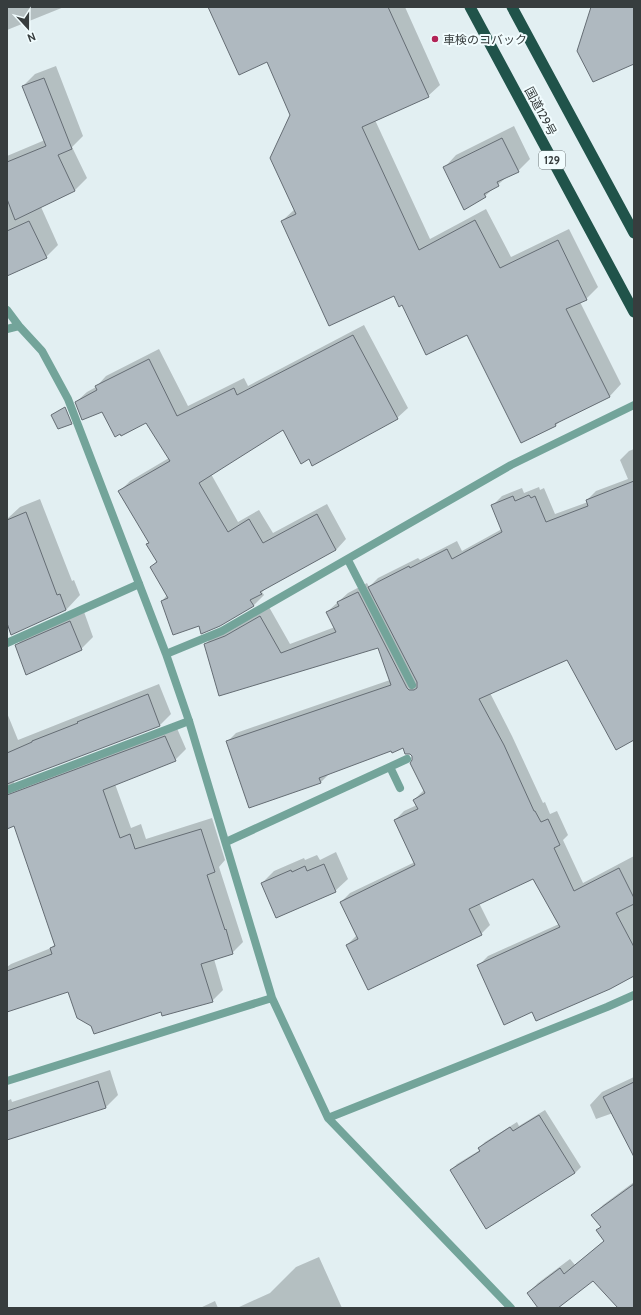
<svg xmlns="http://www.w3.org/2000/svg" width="641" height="1315" font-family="Cabin,'Noto Sans JP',sans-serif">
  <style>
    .shadow { fill: #0003 }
    .building { fill: #afb9c0; stroke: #656d74 }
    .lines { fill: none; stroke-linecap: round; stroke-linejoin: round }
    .service { stroke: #73a49a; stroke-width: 8 }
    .minor { stroke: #73a49a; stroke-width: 8 }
    .trunk { stroke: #20534a; stroke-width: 11 }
    .poi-dot { fill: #b22357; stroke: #f1fcfe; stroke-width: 1.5 }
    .labels { text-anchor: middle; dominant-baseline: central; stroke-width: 4; stroke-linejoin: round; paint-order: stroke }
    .shield { fill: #f1fcfe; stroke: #6f7678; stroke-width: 1 }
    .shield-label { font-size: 11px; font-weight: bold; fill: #373d3e }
    .poi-label { font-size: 12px; fill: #373d3e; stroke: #f1fcfe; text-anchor: start }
    .street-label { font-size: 12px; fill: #373d3e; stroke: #f1fcfe }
  </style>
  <rect width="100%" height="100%" fill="#e2eff2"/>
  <path class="shadow" d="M7,7H64L7,30Z
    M209,7H405L440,85L428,96L375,120L430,239L486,209L511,257L569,229L598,287L586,299L580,302L621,384L610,396L560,421L555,426L467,334L402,304L394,295L282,221L295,209L292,115L267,61Z
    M56,66L83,136L72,147L87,178L75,190L41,207L58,245L46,257L7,270V156L45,140L23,86L35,74Z
    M514,126L530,159L518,171L509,175L485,196L444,168L456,155Z
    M364,325L408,408L397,418L309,458L283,429L211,474L238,522L259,510L273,533L327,504L346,539L336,550L267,587L262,592L264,595L254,605L199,625L162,601L167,595L151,567L157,561L149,543L120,491L130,481L169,458L146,422L102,411L76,402L87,392L96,387L106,376L159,349L188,406L244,378L248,386Z
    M634,449V722L593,647L567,660L490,693L512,736L543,803L545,802L550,814L557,811L568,835L563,840L583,883L634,856V975L533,1011L479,965L488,956L559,924L533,878L479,903L490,925L481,934L347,945L357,935L341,902L350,893L415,862L395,820L404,811L417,805L414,800L424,790L413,756L403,746L330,773L320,783L227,742L236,733L390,680L379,646L220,694L205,645L214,635L269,607L290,644L335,627L327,612L348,593L367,583L369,587L378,578L418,558L420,560L457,541L462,551L502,529L493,505L502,496L522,488L524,493L539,487L540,490L544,488L555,514L588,502L587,500L596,491L628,479L620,460L629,451Z
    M40,499L72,581L74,580L80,595L66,610L7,620V519L20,507Z
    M83,609L93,637L81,649L16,646L28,633Z
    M159,684L171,714L160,725L13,781L15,784L176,726L186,749L175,760L115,784L131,828L141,824L146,839L212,818L225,860L219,867L243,942L232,953L214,959L223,990L212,1001L92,1025L69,991L7,997V967L11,964L51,948L55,944L15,825L7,828V713L18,740Z
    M336,852L348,879L335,891L262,883L274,871L304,858L305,860L317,855L320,860Z
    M110,1070L118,1095L106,1107L7,1139V1101L11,1099L12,1102Z
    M634,1077V1112L613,1113L596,1119L590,1105L602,1092Z
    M545,1110L581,1167L575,1173L486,1227L451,1170L457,1164L480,1150L479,1148L485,1142L517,1122L519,1126Z
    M634,1182V1308H620L593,1280L556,1308H539L528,1293L538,1283L570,1259L575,1265L605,1240L597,1231L601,1227L593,1215L603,1205Z
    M319,1257L342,1308H237L270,1293L296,1267Z
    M215,1301L218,1308H200Z"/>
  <path class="building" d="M208,7H388L429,97L362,127L419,250L475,220L500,268L558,240L587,300L566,309L610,397L555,424L556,426L521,443L467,335L426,355L402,305L399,307L394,296L329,326L281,221L296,214L270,158L290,115L267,62L239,75Z
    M591,7H634V64L593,82L577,51Z
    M44,78L72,149L58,155L75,191L15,220L7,199V162L46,146L22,86Z
    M502,138L519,172L497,182L499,186L484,194L486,197L464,210L443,167Z
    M29,221L47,258L7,276V231Z
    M353,335L398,419L312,466L309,459L301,464L283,430L199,483L228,532L249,519L263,543L317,514L336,550L260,592L262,594L250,600L254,606L220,626L201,634L199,626L173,635L161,601L168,598L150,567L157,562L146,544L149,543L118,491L170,461L146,423L121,436L120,434L115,437L102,412L82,420L75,402L97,390L95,386L149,359L177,416L234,388L237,395Z
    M65,407L72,424L58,429L51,415Z
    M634,481V740L616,750L567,660L479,699L504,745L534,811H535L541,822L548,819L560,845L554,848L574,891L619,868L634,898V904L616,913L634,947V976L610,989L536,1021L532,1012L504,1025L477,965L560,927L533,879L469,909L482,935L368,990L346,945L358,939L340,902L415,865L394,820L418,809L413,800L425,793L410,763L412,760V756L410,754H405L403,748L392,753L391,751L319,778L321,783L249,808L226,741L391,685L378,648L219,696L204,644L225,636L260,616L281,653L336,632L326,612L339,606L337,602L358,592L407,688L409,690H414L417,688V682L368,587L409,566L410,568L447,549L452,559L502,532L491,505L513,496L515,501L529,495L531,498L535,496L546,522L588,506L586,500Z
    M26,512L57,595L60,594L66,610L11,635L7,623V520Z
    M70,621L82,650L26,675L15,645Z
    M148,694L160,726L7,784V753L32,742V741L78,723L77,722Z
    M165,736L176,761L103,790L120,838L130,834L135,849L201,829L215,872L207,875L225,930L226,929L233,954L201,964L213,1002L162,1016L161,1012L94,1034L91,1026L77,1018L68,992L7,1012V971L52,954L50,948L55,946L14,826L7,829V795Z
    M324,864L336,892L276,918L261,883L291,870L292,872L305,866L307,871Z
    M98,1081L106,1108L7,1140V1111Z
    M634,1082V1157L603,1097Z
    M539,1115L575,1173L486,1229L450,1170L480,1151L478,1148L510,1127L513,1131Z
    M634,1184V1308H618L593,1281L558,1308H538L527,1293L560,1268L564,1274L604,1241L596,1230L601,1227L591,1215Z"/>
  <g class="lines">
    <path class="service" d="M348,560L412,685
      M7,643L139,584
      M390,767L400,788
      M7,790L189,721
      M226,842L407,759"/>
    <path class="minor" d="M7,310L19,326L42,351L68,399L166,654L189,721L272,998L328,1118L511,1308
      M7,329L19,326
      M166,654L222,631L511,465L634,405
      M7,1081L272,998
      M328,1118L607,1007L634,995"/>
    <path class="trunk" d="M470,7L634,312
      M512,7L634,233"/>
  </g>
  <circle class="poi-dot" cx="435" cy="39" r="4"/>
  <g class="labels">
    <rect class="shield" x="539" y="151" width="26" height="18" rx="3"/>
    <g class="shield-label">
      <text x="552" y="160">129</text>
    </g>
    <g class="poi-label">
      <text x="443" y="39">車検のコバック</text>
    </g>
    <g class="street-label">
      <text transform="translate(541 111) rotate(62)">国道129号</text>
    </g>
  </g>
  <rect width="641" height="1315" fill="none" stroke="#373d3e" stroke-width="16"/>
  <g transform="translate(28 28) rotate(159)" stroke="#f1fcfe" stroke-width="3" paint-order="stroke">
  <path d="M0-3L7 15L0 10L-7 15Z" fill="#373d3e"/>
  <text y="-6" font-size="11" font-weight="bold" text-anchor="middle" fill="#373d3e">N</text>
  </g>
</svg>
